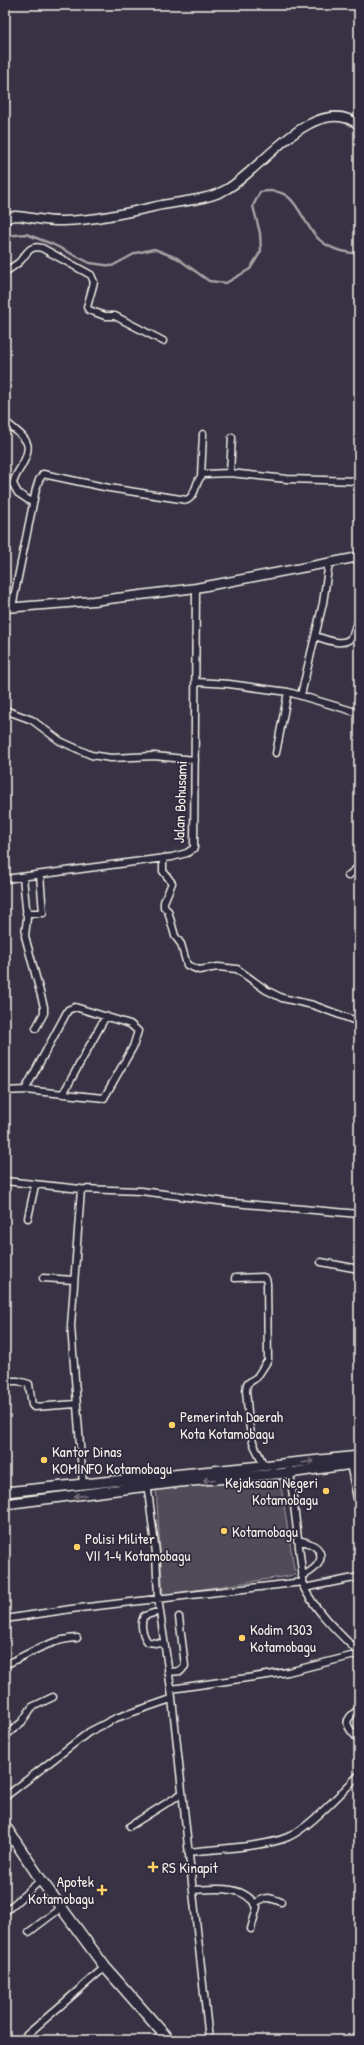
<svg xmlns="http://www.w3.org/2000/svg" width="364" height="2045" font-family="'Patrick Hand',sans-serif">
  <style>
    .green { fill: #504b59; stroke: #a29ea0 }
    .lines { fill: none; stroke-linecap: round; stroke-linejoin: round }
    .stream { stroke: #a6a2a4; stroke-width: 2.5 }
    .minor-casing { stroke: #f4f1e8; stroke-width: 9 }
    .tertiary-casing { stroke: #f4f1e8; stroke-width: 11 }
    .secondary-casing { stroke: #f4f1e8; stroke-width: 12 }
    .trunk-casing { stroke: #f4f1e8; stroke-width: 13 }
    .minor { stroke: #2f2a3d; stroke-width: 6 }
    .tertiary { stroke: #2f2a3d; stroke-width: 8 }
    .secondary { stroke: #2f2a3d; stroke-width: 9 }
    .trunk { stroke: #2f2a3d; stroke-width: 10 }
    .oneway { stroke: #747079 }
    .poi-dot { fill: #ffd166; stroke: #2f2a3d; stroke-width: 1.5 }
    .labels { text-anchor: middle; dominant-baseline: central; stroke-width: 3.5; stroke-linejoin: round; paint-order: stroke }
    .street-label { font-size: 15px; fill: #f4f1e8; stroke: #2f2a3d }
    .poi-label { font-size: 15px; fill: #f4f1e8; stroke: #2f2a3d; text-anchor: start }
  </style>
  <rect width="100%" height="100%" fill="#373244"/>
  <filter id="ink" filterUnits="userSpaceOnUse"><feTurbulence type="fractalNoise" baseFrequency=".025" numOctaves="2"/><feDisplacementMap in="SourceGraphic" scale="8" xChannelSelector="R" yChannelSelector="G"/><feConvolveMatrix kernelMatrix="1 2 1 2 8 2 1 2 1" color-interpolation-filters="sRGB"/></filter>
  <g filter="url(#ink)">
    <path class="green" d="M279,1473L295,1575L163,1595L156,1487Z"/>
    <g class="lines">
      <path class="stream" d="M5,236L26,234L52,244L90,263L112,266L136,253L154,249L177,258L209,281L226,283L250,269L261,251L260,233L253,206L260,192C296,185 297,214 315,235C326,249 343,252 359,254"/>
      <g class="minor-casing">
        <path id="minor" d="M5,272C10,268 17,265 21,260C28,252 30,245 42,248L91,275L94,282L87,307L89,310L105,316H115L163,341
          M5,421C24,439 36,440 21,467C18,472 14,478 13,484L18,493L33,503
          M230,473L232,437
          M201,476L203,434
          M12,607L36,489L39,480L43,474L109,488L187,500C198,494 194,480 204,474L230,473L287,479L359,481
          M315,636C325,639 346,649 353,635C355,630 354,626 359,621
          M196,682L229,684L288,692L359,713
          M301,695L323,603L329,562
          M5,710L32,720L60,741L91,755L111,758L154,756L195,760
          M276,753L288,692
          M163,858V871L172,883L164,902V907L168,911L175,936L181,944L187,965L199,970L218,967L237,969L266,990L282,998L313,1005L359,1022
          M348,876L359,866
          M23,877L27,918L25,936L44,1007V1013L36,1028
          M5,879L172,857L187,853L194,848L196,588
          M26,913H43L40,875
          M5,1091L25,1090L104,1098L133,1047L138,1031L130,1024L75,1007L68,1010L25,1090
          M63,1094L106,1016
          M5,1181L81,1189L141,1191L234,1203L359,1214
          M81,1189L71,1326L83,1485
          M28,1218L35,1185
          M321,1262L359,1269
          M43,1278L74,1280
          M235,1278L263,1277L266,1279L267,1283L268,1360L257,1377L247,1384L246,1391C248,1407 248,1427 253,1442C256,1451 261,1456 263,1466
          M5,1381H18L29,1384L32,1405L34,1407L76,1404
          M289,1464L304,1588C318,1614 338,1632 359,1653
          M350,1464L359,1508
          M147,1483L156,1553L158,1598L171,1689L209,2040
          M297,1540C327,1545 328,1564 302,1576
          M304,1588L359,1577
          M160,1611L144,1616C140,1623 142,1635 148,1642L164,1644
          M5,1619L71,1609L303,1582
          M5,1665C28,1654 51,1639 77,1638
          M168,1672L181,1671L185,1666L179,1617
          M171,1689L288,1672L359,1654
          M358,1710C341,1721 347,1727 359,1740
          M5,1736L22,1722L32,1707L53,1697
          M5,1797L89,1732L116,1718L171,1699
          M130,1826L181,1794
          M188,1852C215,1849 265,1847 288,1837C309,1828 342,1792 359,1775
          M193,1890C216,1889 243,1884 257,1907L251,1929
          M254,1904C265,1896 269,1897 281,1902
          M5,1912L41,1880
          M29,1932L62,1907
          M21,2040L105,1967"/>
      </g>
      <g class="tertiary-casing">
        <path id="tertiary" d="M5,220L10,217L15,216C31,217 48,222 63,221C97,220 130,212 162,205C184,201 208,200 227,189C261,170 315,91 359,125
          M5,608L93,601L196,588L359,557"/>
      </g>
      <g class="secondary-casing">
        <path id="secondary" d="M5,1492L359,1456
          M5,1504L180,1482L289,1473L359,1463"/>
      </g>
      <g class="trunk-casing">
        <path id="trunk" d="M5,1826L41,1880L105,1967L169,2040"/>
      </g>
      <use href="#minor" class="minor"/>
      <use href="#tertiary" class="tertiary"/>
      <use href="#secondary" class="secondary"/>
      <use href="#trunk" class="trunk"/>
    </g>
    <defs><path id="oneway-shaft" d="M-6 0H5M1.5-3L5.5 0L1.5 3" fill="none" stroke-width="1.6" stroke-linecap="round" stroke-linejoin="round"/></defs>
    <g class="oneway">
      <use href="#oneway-shaft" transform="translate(308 1462) rotate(-7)"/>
      <use href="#oneway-shaft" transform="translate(209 1480) rotate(175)"/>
      <use href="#oneway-shaft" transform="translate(80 1496) rotate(174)"/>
    </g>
  </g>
  <g class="poi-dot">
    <circle cx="172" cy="1425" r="4"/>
    <circle cx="44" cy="1460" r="4"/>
    <circle cx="326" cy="1491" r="4"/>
    <circle cx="224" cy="1531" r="4"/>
    <circle cx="77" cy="1547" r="4"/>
    <circle cx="242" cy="1638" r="4"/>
    <path d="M151 1861h4v4h4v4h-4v4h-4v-4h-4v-4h4z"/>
    <path d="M100 1884h4v4h4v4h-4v4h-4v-4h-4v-4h4z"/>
  </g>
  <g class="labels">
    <g class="street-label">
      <text transform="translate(180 802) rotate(-88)">Jalan Bohusami</text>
    </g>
    <g class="poi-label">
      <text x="180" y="1416">Pemerintah Daerah<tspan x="180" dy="17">Kota Kotamobagu</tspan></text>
      <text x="52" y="1451">Kantor Dinas<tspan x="52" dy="17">KOMINFO Kotamobagu</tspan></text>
      <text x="318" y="1482" text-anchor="end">Kejaksaan Negeri<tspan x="318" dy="17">Kotamobagu</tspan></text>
      <text x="232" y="1531">Kotamobagu</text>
      <text x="85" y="1538">Polisi Militer<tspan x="85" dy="17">VII 1-4 Kotamobagu</tspan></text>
      <text x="250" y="1629">Kodim 1303<tspan x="250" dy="17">Kotamobagu</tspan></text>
      <text x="162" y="1867">RS Kinapit</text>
      <text x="94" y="1881" text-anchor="end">Apotek<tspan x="94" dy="17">Kotamobagu</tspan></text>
    </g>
  </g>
  <rect width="364" height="2045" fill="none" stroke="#2f2a3d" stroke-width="20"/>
  <rect x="10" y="10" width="344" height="2025" fill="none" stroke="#f4f1e8" stroke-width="1.5" filter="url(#ink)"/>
</svg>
